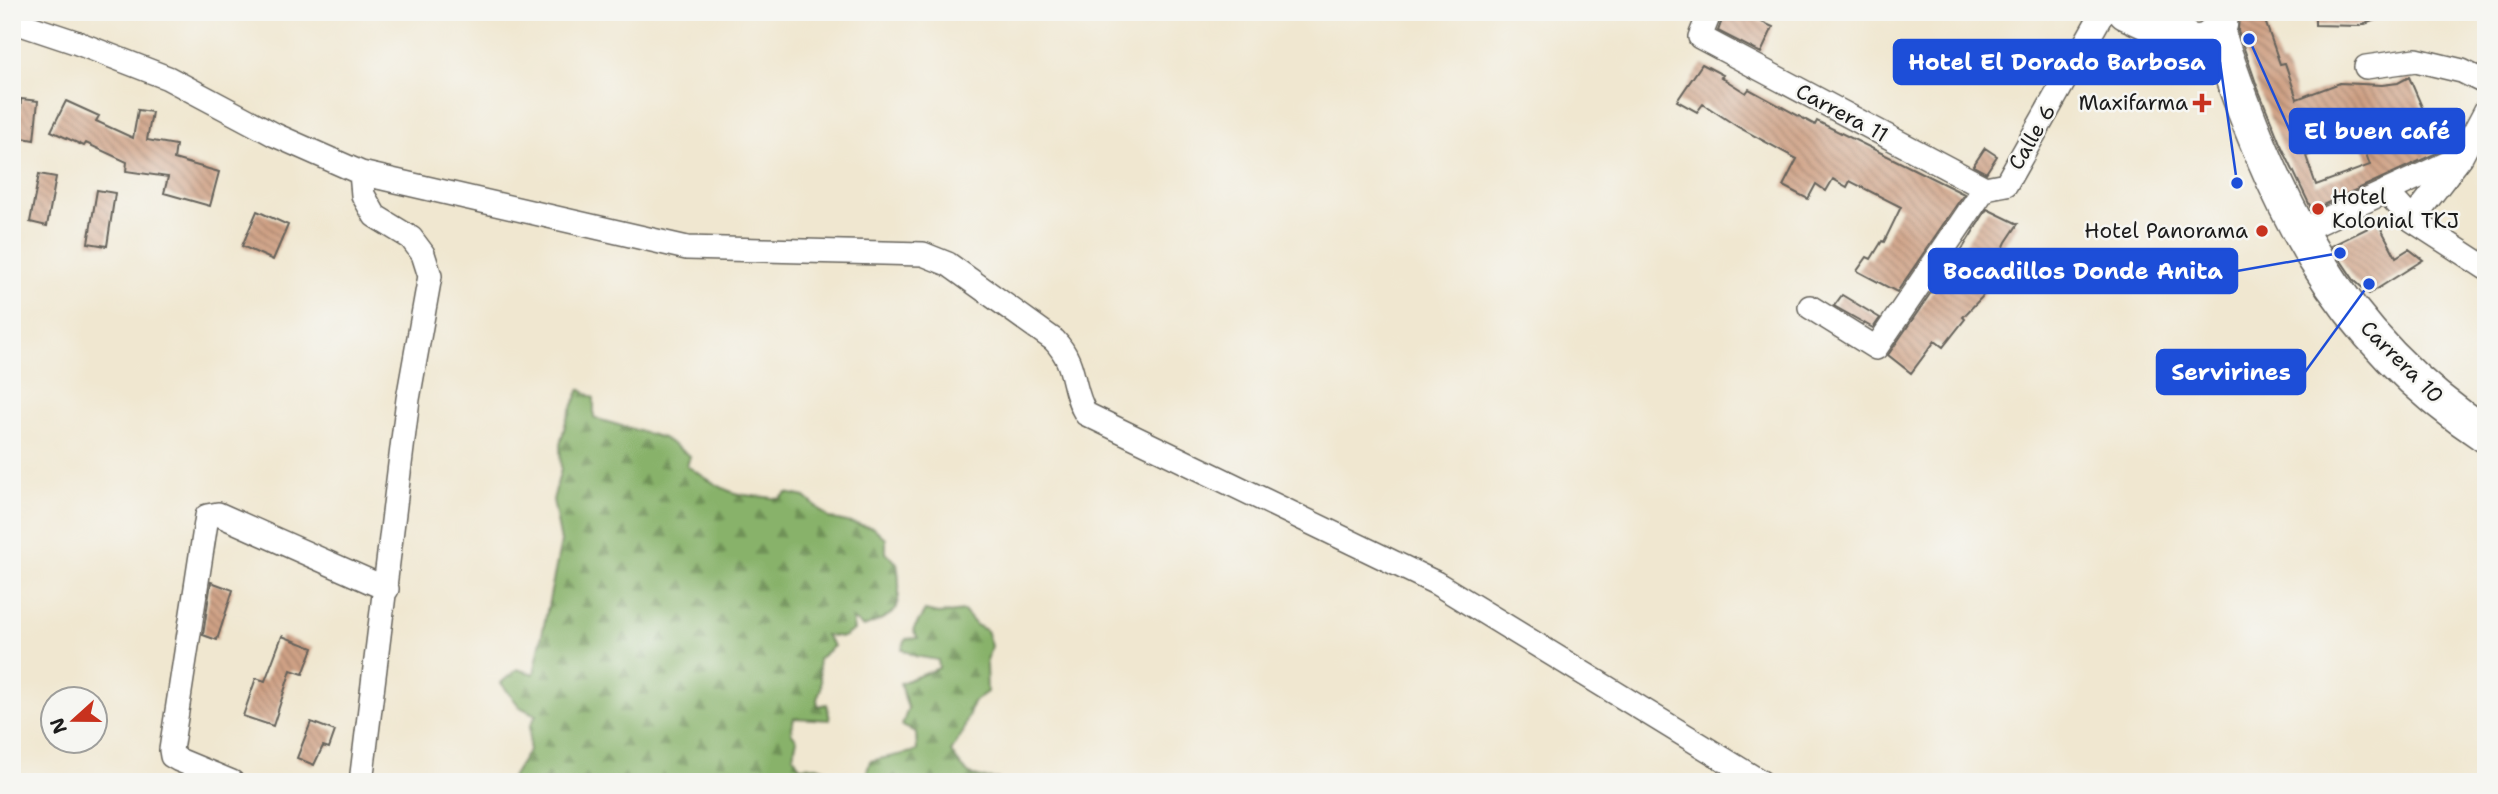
<svg xmlns="http://www.w3.org/2000/svg" width="2498" height="794" font-family="'Shantell Sans',sans-serif">
  <style>
    .forest { fill: url(#forest-firs); stroke: #526743; stroke-width: 2 }
    .building { fill: url(#building-back-hatch); fill-rule: evenodd }
    .lines { fill: none; stroke-linecap: round; stroke-linejoin: round }
    .minor-casing { stroke: #66635b; stroke-width: 26 }
    .highway-casing { stroke: #66635b; stroke-width: 38 }
    .minor { stroke: #fff; stroke-width: 23 }
    .highway { stroke: #fff; stroke-width: 35 }
    .poi-dot { fill: #c8321e; stroke: #f6f6f2; stroke-width: 2.5 }
    .labels { text-anchor: middle; dominant-baseline: central; stroke-width: 5; stroke-linejoin: round; paint-order: stroke }
    .poi-label { font-size: 21px; fill: #1c1c1c; stroke: #f6f6f2; text-anchor: end }
    .street-label { font-size: 21px; fill: #1c1c1c; stroke: #f6f6f2 }
    .leader { fill: none; stroke: #1d4ed8; stroke-width: 2.5 }
    .callout-dot { fill: #1d4ed8; stroke: #f6f6f2; stroke-width: 2.5 }
    .callout { fill: #1d4ed8; stroke: #1d4ed8; stroke-width: 2.5 }
    .callout-label { font-size: 23px; text-anchor: middle; font-weight: bold; fill: #fff }
  </style>
  <defs>
    <pattern id="forest-firs" width="22" height="20" patternUnits="userSpaceOnUse" patternTransform="scale(1.75)"><rect width="22" height="20" fill="#88b26a"/><path d="M5 1l3.5 6h-7zM16 11l3.5 6h-7z" fill="#6e9056"/></pattern>
    <pattern id="building-back-hatch" width="6" height="6" patternUnits="userSpaceOnUse" patternTransform="scale(1.75)"><rect width="6" height="6" fill="#cfa185"/><path d="M-1 5l2 2M0 0l6 6M5-1l2 2" fill="none" stroke="#a7826c"/></pattern>
  </defs>
  <rect width="100%" height="100%" fill="#f6f6f2"/>
  <filter id="ink" filterUnits="userSpaceOnUse"><feTurbulence type="fractalNoise" baseFrequency=".0143" numOctaves="2"/><feDisplacementMap in="SourceGraphic" scale="14" xChannelSelector="R" yChannelSelector="G"/><feConvolveMatrix kernelMatrix="1 2 1 2 8 2 1 2 1" color-interpolation-filters="sRGB"/></filter>
  <filter id="wash" filterUnits="userSpaceOnUse"><feTurbulence type="fractalNoise" baseFrequency=".00686" numOctaves="4" result="noise"/><feDisplacementMap in="SourceGraphic" scale="28" xChannelSelector="R" yChannelSelector="G"/><feGaussianBlur stdDeviation="1.57" result="paint"/><feColorMatrix in="noise" values="0 0 0 0 0 0 0 0 0 0 0 0 0 0 0 0 0 1.4 0 .05"/><feComposite in="paint" operator="in"/></filter>
  <g filter="url(#wash)">
    <rect width="100%" height="100%" fill="#f0e7d0"/>
    <path class="forest" d="M580,389L594,398V418L663,438L690,456L687,466C702,475 718,488 735,493C749,497 765,496 779,499L787,493L805,497L829,518L874,528L886,539V553L897,563C899,574 902,603 893,612C888,617 870,625 863,627L852,619L854,630L843,637L825,635L834,646L818,659L821,688L817,699L818,706L827,704L830,720L794,718L791,732L797,740L793,755L800,767L817,766L833,772L836,782H509L529,750L530,726L536,715L520,707L501,683L517,669L534,674L561,542L553,500L561,469L560,445L566,421Z
      M925,611L938,614L964,611L976,625L986,630L991,646L986,665L987,692L973,702L963,732L951,752C967,775 970,779 998,779L1000,782H864L870,761L917,751L916,732L902,726L908,708L900,683L939,668L938,660L915,656L902,649L906,639L918,638L913,630Z"/>
    <g id="blocks">
      <path class="building" d="M1725,12H1739L1773,27L1761,53L1718,31Z
        M2239,12H2262L2280,64L2285,63L2297,99L2340,83L2382,85L2398,83L2409,77L2441,151L2312,210L2280,143L2257,86L2238,31ZM2360,137L2370,165L2316,185L2306,156Z
        M2315,12H2393V13L2360,26L2315,25Z
        M1702,64L1723,75L1721,77L1746,93L1749,89L1815,125L1817,121L1964,194L1897,292L1857,271L1867,257L1871,259L1882,241L1884,242L1901,207L1850,181L1847,187L1833,179L1826,191L1816,184L1808,199L1783,186L1797,159L1738,127L1703,104L1697,112L1677,101Z
        M21,99L38,101L34,140L17,137V134H12V115H20Z
        M66,101L99,116L96,121L133,138L138,110L152,112L147,140L176,145L174,159L219,172L210,206L164,193L168,177L126,171L127,162L86,143L84,146L51,131Z
        M1985,148L1997,156L1986,173L1973,166Z
        M39,174L56,177L47,226L30,222Z
        M97,190L115,193L107,246L88,243Z
        M1987,209L2018,224L2006,242L1992,273L1984,281L1988,284L1982,297L1963,317L1965,319L1943,347L1935,341L1911,373L1888,355L1941,278L1943,280Z
        M257,211L288,225L273,260L242,246Z
        M2378,223L2396,257L2409,249L2423,260L2369,294L2354,280L2331,246Z
        M1842,295L1880,318L1873,328L1834,306Z
        M211,582L233,590L217,640L203,635Z
        M282,636L313,648L303,674L291,670L273,726L243,716L256,678L265,681Z
        M311,722L335,731L329,748L323,746L314,765L297,758Z"/>
    </g>
  </g>
  <g filter="url(#ink)">
    <use href="#blocks" fill-opacity="0" stroke="#66635b" stroke-width="2"/>
    <g class="lines">
      <g class="minor-casing">
        <path id="minor" d="M1710,12L1700,37L1985,188
          M12,21L75,42L168,78L275,135L361,173L687,248L923,254L948,264L1054,340C1078,365 1070,388 1086,414L1436,583L1761,782
          M2366,67L2416,60L2462,71L2486,83
          M361,173L363,195L375,216L411,238L423,254L430,276L408,399L361,782
          M2386,191L2412,220L2486,268
          M2412,220L2461,157L2486,110
          M2298,232L2461,157
          M1810,307L1876,348L1985,188L2006,184L2103,12
          M232,782L179,760L172,756L171,750L207,516L218,514L387,589"/>
      </g>
      <g class="highway-casing">
        <path id="highway" d="M2126,12L2182,38
          M2175,12C2168,54 2228,51 2219,12
          M2217,32C2273,198 2333,335 2486,435"/>
      </g>
      <use href="#minor" class="minor"/>
      <use href="#highway" class="highway"/>
    </g>
  </g>
  <g class="poi-dot">
    <path d="M2198.5 92.5h7v7h7v7h-7v7h-7v-7h-7v-7h7z"/>
    <circle cx="2318" cy="209" r="7"/>
    <circle cx="2262" cy="231" r="7"/>
  </g>
  <g class="labels">
    <g class="poi-label">
      <text x="2188" y="103">Maxifarma</text>
      <text x="2332" y="197" text-anchor="start">Hotel<tspan x="2332" dy="24">Kolonial TKJ</tspan></text>
      <text x="2248" y="231">Hotel Panorama</text>
    </g>
    <g class="street-label">
      <text transform="translate(1842 113) rotate(28)">Carrera 11</text>
      <text transform="translate(2032 137) rotate(-60)">Calle 6</text>
      <text transform="translate(2402 362) rotate(45)">Carrera 10</text>
    </g>
  </g>
  <path class="leader" d="M2237 183L2220 62M2249 39L2290 131M2340 253L2237 271M2369 284L2305 372"/>
  <g class="callout-dot">
    <circle cx="2237" cy="183" r="7"/>
    <circle cx="2249" cy="39" r="7"/>
    <circle cx="2340" cy="253" r="7"/>
    <circle cx="2369" cy="284" r="7"/>
  </g>
  <g class="callout">
    <rect x="1894" y="40" width="326" height="44" rx="7"/>
    <rect x="2290" y="109" width="174" height="44" rx="7"/>
    <rect x="1929" y="249" width="308" height="44" rx="7"/>
    <rect x="2157" y="350" width="148" height="44" rx="7"/>
  </g>
  <g class="callout-label">
    <text x="2057" y="70">Hotel El Dorado Barbosa</text>
    <text x="2377" y="139">El buen café</text>
    <text x="2083" y="279">Bocadillos Donde Anita</text>
    <text x="2231" y="380">Servirines</text>
  </g>
  <rect width="2498" height="794" fill="none" stroke="#f6f6f2" stroke-width="42"/>
  <g transform="translate(74 720) rotate(249)"><circle r="33" fill="#f6f6f2" stroke="#9f9f9c" stroke-width="2"/>
  <path d="M0-5L12 26L0 18L-12 26Z" fill="#c8321e"/>
  <text y="-10" font-size="19" font-weight="bold" text-anchor="middle" fill="#1c1c1c">N</text>
  </g>
</svg>
